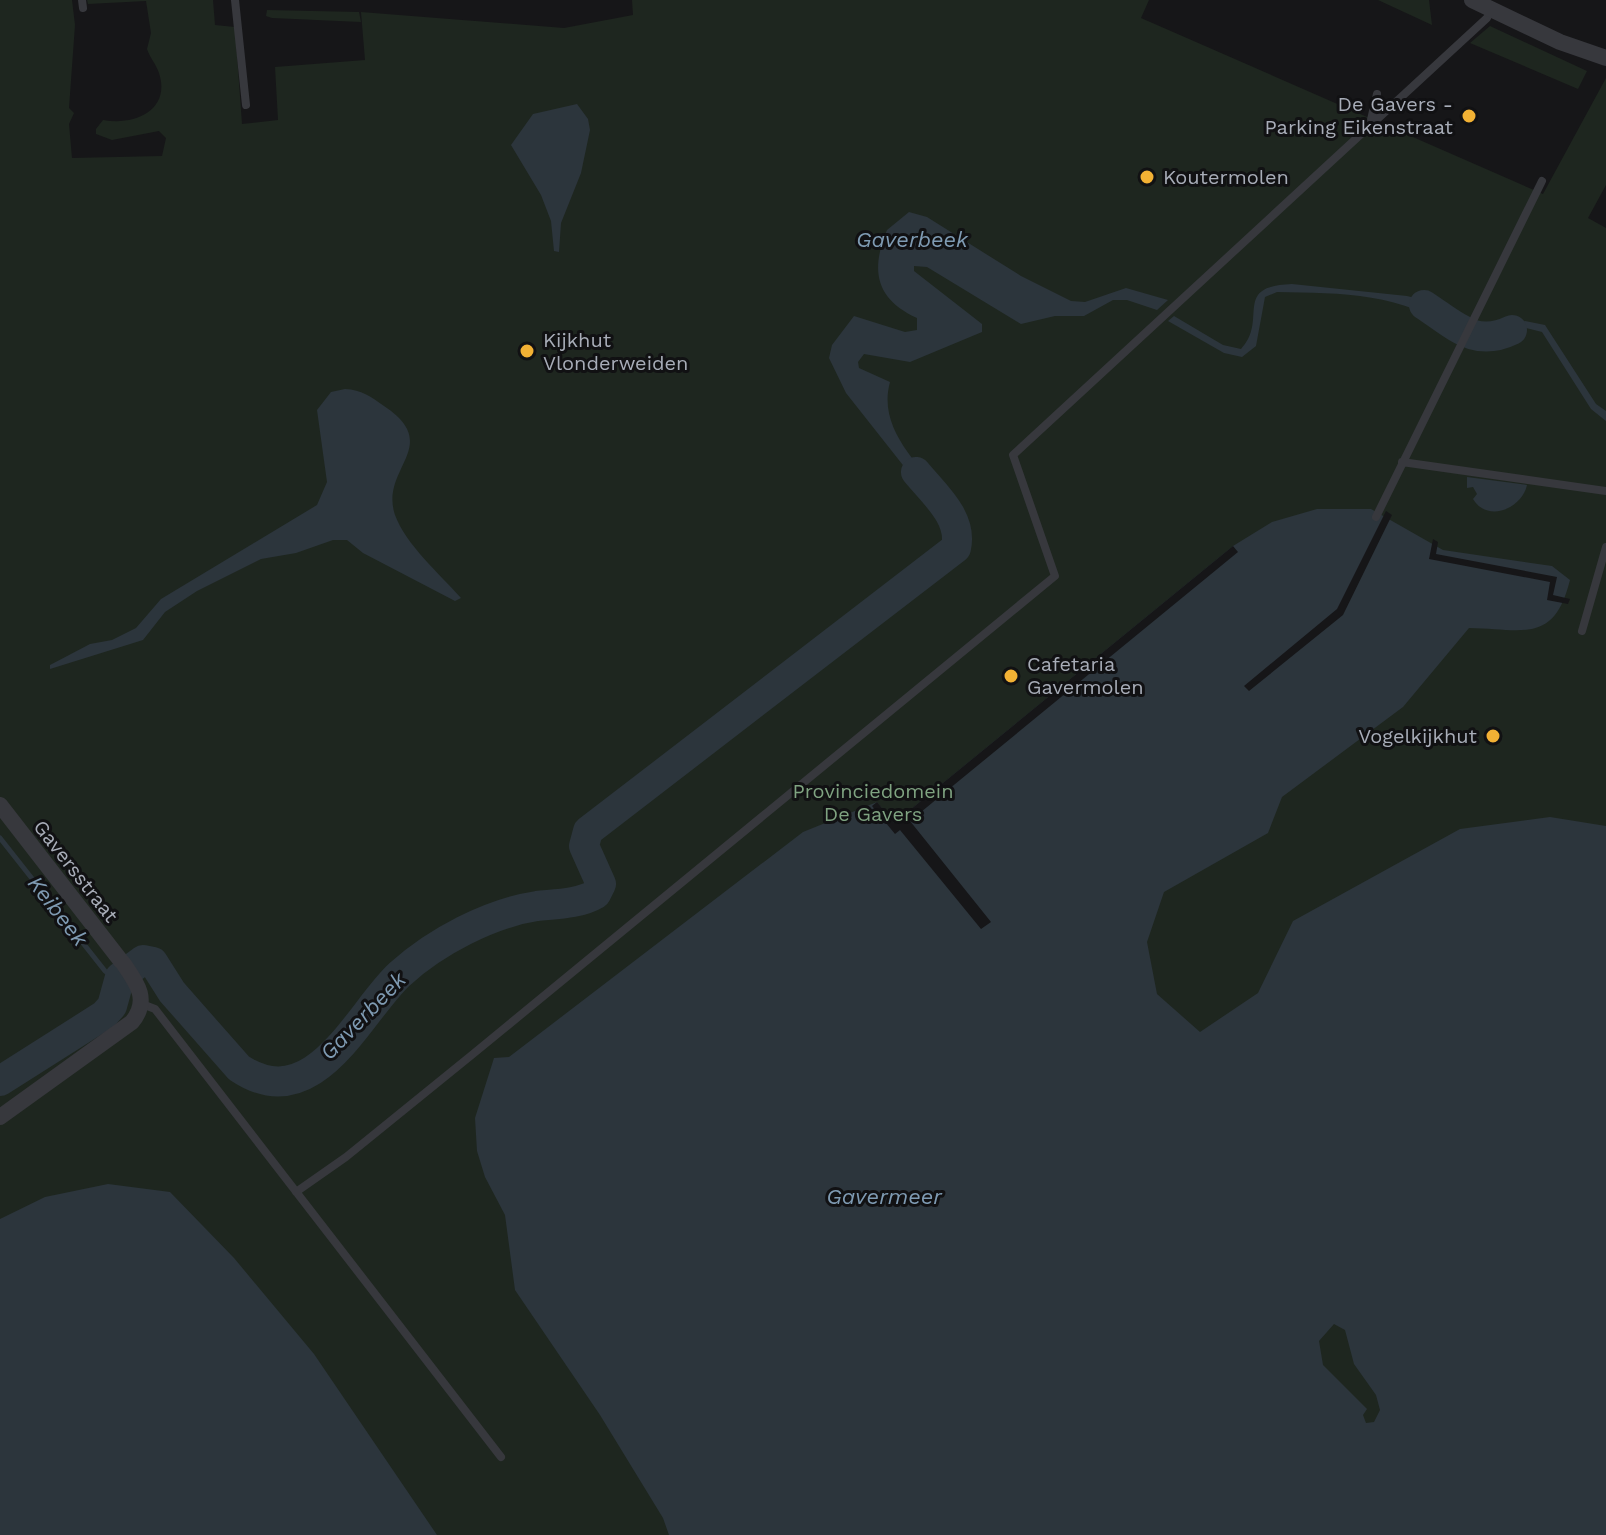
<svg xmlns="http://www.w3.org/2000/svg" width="1606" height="1535" font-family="'Work Sans',sans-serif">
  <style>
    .green { fill: #1e261f }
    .water { fill: #2c353c; fill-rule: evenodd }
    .pier { fill: #161618 }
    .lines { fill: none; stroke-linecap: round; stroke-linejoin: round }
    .stream { stroke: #2c353c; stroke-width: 5 }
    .river { stroke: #2c353c; stroke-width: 30 }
    .service { stroke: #37383d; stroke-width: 8 }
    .minor { stroke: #37383d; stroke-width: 16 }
    .poi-dot { fill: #f2b134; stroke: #111113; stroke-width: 3 }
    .labels { text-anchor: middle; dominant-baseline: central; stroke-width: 6; stroke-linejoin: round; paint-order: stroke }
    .poi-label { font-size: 20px; fill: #a8adb8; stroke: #111113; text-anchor: start }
    .park-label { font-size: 20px; fill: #7fa381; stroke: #111113 }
    .street-label { font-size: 20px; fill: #a8adb8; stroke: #111113 }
    .water-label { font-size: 22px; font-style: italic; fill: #7f9bb3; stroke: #111113 }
  </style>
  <rect width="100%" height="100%" fill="#161618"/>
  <path class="green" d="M0,0H72L75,25L69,108L74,113L69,124L72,158L162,156L166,138L159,131L112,140L96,134V129L103,120C135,126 171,110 159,73C156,64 150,58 147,49L151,33L146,1L88,4L87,0H213L215,25L235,27L242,124L278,120L275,67L365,60L361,12L564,28L633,15L632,0H1149L1141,18L1543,194L1606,78V185L1588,218L1606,228V1535H0Z
    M1378,0H1429L1432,25Z
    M267,10L359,12L361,22L272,18L266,16Z
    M1490,26L1587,71L1578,89L1470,43Z"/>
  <path class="water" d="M577,104L588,119L590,130L581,173L561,223L559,252L554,251L551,221L541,195L511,145L533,114Z
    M909,212L927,217L1021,276L1071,301L1085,302L1126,288L1168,300L1157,310L1127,300H1113L1084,316H1055L1021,324L927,267L914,266V271L982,324V332L910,362L864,354L858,362L859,368L890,382C877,429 919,465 946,499L936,507L846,393L829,358L832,345L854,316L905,332L917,330V318C876,299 870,271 887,230Z
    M1292,284L1407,296L1423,300L1462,323L1458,332C1403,293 1342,293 1277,292L1265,297L1256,346L1242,357L1224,353L1168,321L1174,316L1223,345L1241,349C1269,320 1231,286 1292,284Z
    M1525,321L1545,325L1596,404L1606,411V421L1591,409L1542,332L1526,328L1498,343L1470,342L1477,331L1495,333Z
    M345,389C362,390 370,396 384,406C444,446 379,468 395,515C406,545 440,574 461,598L455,601L363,553L347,540H333L296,553L261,559L197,591L165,612L143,640L50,669V665L90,644L112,640L136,628L161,599L317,505L327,482L317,410L331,392Z
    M1467,477L1527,485C1522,509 1487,523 1473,499L1477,494L1473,487L1467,488Z
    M1317,509H1371L1443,550L1552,566L1570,580C1554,644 1524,629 1469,628L1403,707L1282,797L1268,833L1164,892L1147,942L1157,994L1200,1032L1258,993L1293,921L1460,829L1550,817L1606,826V1535H669L663,1518L600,1415L515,1290L505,1215L485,1177L477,1151L475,1118L494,1058L509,1057L803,832L877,802L894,823L1233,546L1272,522ZM1334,1324L1345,1330L1354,1364L1376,1395L1380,1410L1374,1422L1366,1423L1363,1415L1367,1409L1323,1365L1319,1341Z
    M108,1184L170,1192L234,1258L314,1354L437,1535H0V1219L45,1197Z"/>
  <path class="pier" d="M1386,511L1392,515L1343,615L1249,691L1244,686L1337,609Z
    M1433,539L1438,542L1436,554L1557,577L1553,595L1570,599L1568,604L1547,600L1550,582L1429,559Z
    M1233,546L1238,552L910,821L991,922L981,929L900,830L895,834L872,806L877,802L894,823Z"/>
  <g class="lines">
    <path class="stream" d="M0,838L105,971L119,981"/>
    <path class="river" d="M1424,305C1456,326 1475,348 1512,330
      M0,1081L104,1015L112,1006L120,977L143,960L153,962L172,992L239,1068C315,1119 359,1011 400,974C435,942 490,913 537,906C556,904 579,904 596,894L601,884L584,846L588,831L956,548C963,518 934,494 916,472"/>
    <path class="service" d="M82,0L83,8
      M235,0L246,105
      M1370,124L1377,94
      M1402,462L1606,491
      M1376,517L1542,181
      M1582,631L1606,547
      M142,1004L155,1009L501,1457
      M296,1192L346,1157L473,1054L1055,576L1013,455L1487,18L1491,9"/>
    <path class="minor" d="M1472,0L1560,42L1606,58
      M0,805L121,961
      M0,1117L132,1022C150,1000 137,983 123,963"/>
  </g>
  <g class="poi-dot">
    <circle cx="1469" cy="116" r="8"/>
    <circle cx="1147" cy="177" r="8"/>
    <circle cx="527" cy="351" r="8"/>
    <circle cx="1011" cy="676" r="8"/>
    <circle cx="1493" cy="736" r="8"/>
  </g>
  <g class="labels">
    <g class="poi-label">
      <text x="1453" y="104" text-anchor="end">De Gavers -<tspan x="1453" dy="23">Parking Eikenstraat</tspan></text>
      <text x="1163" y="177">Koutermolen</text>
      <text x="543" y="340">Kijkhut<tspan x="543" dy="23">Vlonderweiden</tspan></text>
      <text x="1027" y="664">Cafetaria<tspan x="1027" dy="23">Gavermolen</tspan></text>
      <text x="1477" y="736" text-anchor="end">Vogelkijkhut</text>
    </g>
    <g class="park-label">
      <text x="873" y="791">Provinciedomein<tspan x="873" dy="23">De Gavers</tspan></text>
    </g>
    <g class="street-label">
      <text transform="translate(76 871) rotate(52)">Gaversstraat</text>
    </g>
    <g class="water-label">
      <text x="912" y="239">Gaverbeek</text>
      <text transform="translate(58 911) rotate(52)">Keibeek</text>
      <text transform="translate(363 1016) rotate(-46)">Gaverbeek</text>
      <text x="884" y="1196">Gavermeer</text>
    </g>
  </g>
</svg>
